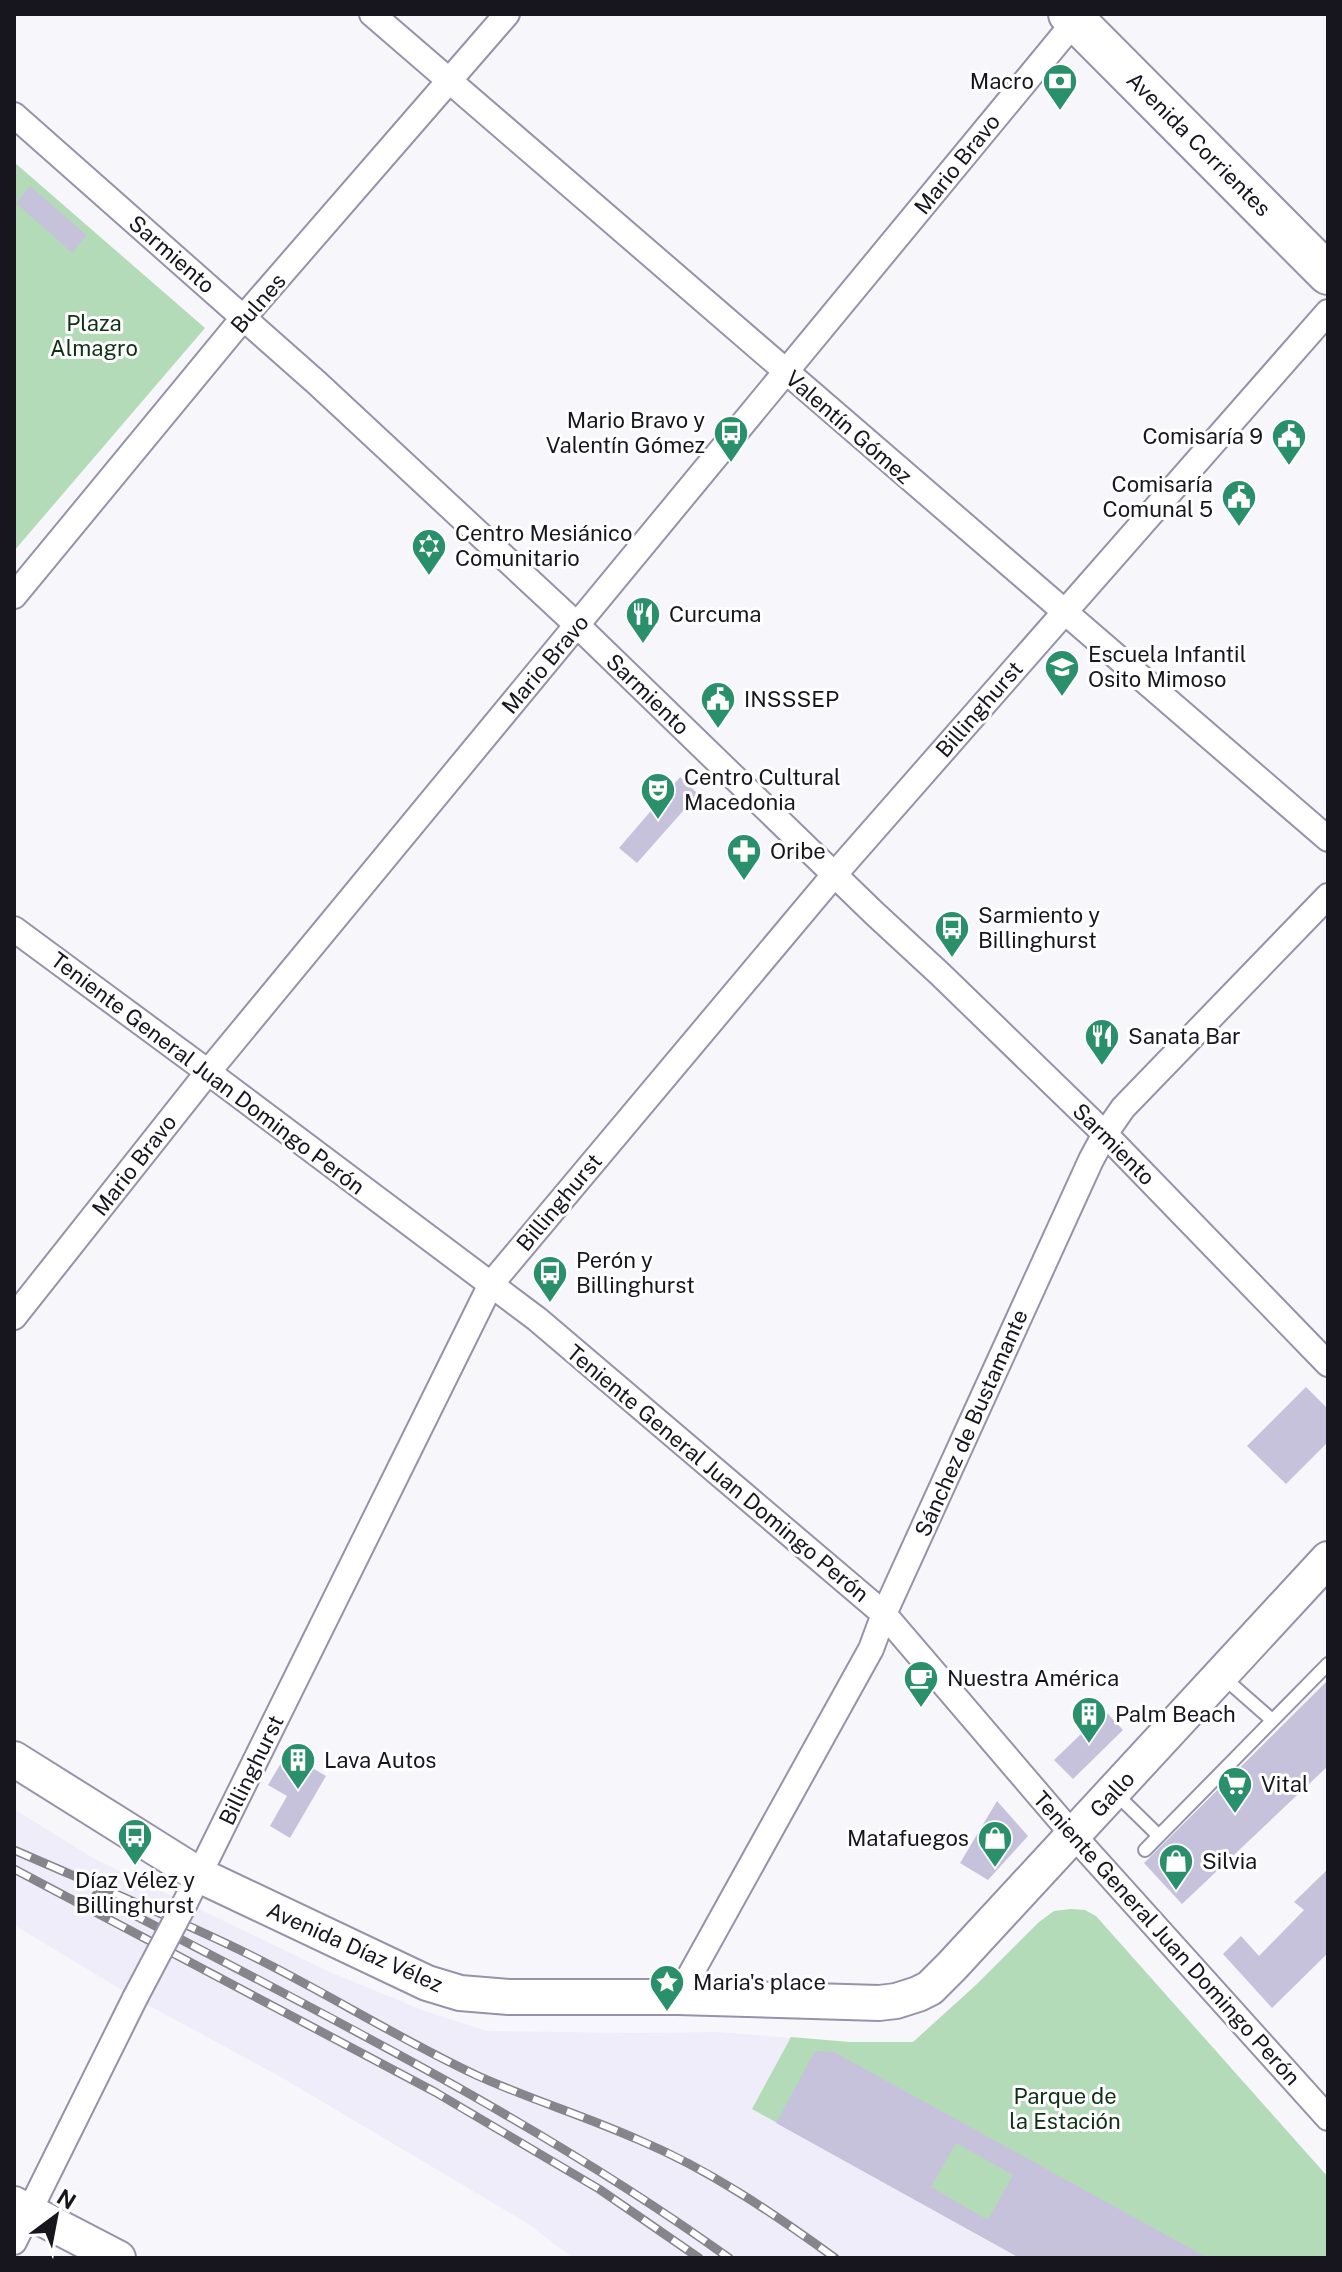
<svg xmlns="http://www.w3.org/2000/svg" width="1342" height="2272" font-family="'Public Sans',sans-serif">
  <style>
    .built { fill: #efedfa }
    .green { fill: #b4dbb7 }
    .building { fill: #c6c2db; fill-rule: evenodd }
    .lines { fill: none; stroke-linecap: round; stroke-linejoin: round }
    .lane-casing { stroke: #9692aa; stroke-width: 16 }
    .street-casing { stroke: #9692aa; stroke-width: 28 }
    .secondary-casing { stroke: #9692aa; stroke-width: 38 }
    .primary-casing { stroke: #9692aa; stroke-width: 44 }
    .lane { stroke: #fff; stroke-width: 12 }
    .street { stroke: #fff; stroke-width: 24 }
    .secondary { stroke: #fff; stroke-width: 34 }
    .primary { stroke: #fff; stroke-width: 40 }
    .rail-casing { stroke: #87858c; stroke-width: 9 }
    .rail { stroke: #fff; stroke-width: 6; stroke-dasharray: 18; stroke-linecap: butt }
    .street-bridge-casing { stroke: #9692aa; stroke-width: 28; stroke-linecap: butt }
    .street-bridge { stroke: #fff; stroke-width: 24 }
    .labels { text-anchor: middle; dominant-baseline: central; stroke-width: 6; stroke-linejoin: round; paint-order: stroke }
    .poi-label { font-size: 22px; fill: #17151e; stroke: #fff; text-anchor: start }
    .street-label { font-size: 22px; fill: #17151e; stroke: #fff }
    .park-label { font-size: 22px; fill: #0d3314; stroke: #fff }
  </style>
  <rect width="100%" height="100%" fill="#f7f6fb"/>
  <path class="built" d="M14,1809L93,1858L332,1973L425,2011L487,2031L637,2033L719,2032L791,2038L753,2109L1020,2258H573L527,2223L279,2076L135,1998L14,1925Z"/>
  <path class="green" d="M14,162L205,328L14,551Z
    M1071,1909L1085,1910L1096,1916L1328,2177V2258H1020L752,2109L791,2037L850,2042H913L977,1984L1039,1922L1054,1911Z"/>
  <path class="building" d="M30,186L87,235L72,253L16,203Z
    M680,777L698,794L637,863L619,848Z
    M1306,1387L1328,1409V1442L1286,1484L1247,1446Z
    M1328,1680V1766L1182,1904L1144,1863Z
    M1105,1711L1123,1730L1073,1779L1054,1760Z
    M287,1753L326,1776L290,1838L270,1826L287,1796L268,1785Z
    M997,1801L1028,1836L988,1880L960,1863Z
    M1328,1869V1953L1272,2008L1223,1954L1241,1936L1259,1956L1304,1910L1294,1902Z
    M815,2051L834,2052L1208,2258H1020L776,2123ZM956,2143L1013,2175L988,2220L931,2187Z"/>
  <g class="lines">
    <g class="lane-casing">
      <path id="lane" d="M1223,1677L1272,1720
        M1115,1793L1159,1836
        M1145,1850L1328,1664"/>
    </g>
    <g class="street-casing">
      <path id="street" d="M372,14L1328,839
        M14,115L317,383L577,625L874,913L940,974L1105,1134L1328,1364
        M14,596L244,317L507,14
        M14,929L208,1072L537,1319L884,1614L1074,1836L1328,2118
        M14,1317L208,1072L1081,14
        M185,1903L491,1284L834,875L1328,312
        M678,1997L871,1649L884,1614L1091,1160L1105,1134L1123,1108L1328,896
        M14,2242L135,1998"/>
    </g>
    <g class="secondary-casing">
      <path id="secondary" d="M14,1759L199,1875L427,1983L460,1993L509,1997H678L879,2003L896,2001L918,1994L930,1988L952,1966L1328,1559
        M14,2204L118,2258"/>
    </g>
    <g class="primary-casing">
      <path id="primary" d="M1069,14L1328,274"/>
    </g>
    <use href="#lane" class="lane"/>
    <use href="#street" class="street"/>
    <use href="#secondary" class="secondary"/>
    <use href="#primary" class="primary"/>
    <g class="rail-casing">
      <path id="rail" d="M14,1850C92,1884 170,1916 246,1953C324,1991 397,2038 476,2075C529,2099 585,2116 639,2140C710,2170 773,2213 835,2258
        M14,1869L435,2092L599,2189L699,2258
        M96,1895C311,2008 531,2116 729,2258"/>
    </g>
    <use href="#rail" class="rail"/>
    <g class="street-bridge-casing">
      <path id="street-bridge" d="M135,1998L185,1903"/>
    </g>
    <use href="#street-bridge" class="street-bridge"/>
  </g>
  <defs>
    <g id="bank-pin" transform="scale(1.8)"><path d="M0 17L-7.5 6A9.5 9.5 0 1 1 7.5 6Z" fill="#2a906b" stroke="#fff"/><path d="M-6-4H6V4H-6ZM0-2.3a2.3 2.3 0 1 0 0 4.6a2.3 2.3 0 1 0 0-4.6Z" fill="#fff"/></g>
    <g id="bus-pin" transform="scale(1.8)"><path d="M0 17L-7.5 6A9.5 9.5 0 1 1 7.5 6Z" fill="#2a906b" stroke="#fff"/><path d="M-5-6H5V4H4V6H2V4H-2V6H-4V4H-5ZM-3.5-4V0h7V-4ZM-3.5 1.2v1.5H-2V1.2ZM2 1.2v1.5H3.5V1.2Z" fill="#fff"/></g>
    <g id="civic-pin" transform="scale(1.8)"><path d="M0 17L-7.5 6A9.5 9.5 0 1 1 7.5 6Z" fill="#2a906b" stroke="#fff"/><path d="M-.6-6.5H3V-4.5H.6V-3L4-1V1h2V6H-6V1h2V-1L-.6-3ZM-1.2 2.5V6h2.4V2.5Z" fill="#fff"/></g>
    <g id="synagogue-pin" transform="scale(1.8)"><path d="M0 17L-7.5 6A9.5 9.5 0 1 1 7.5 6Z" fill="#2a906b" stroke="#fff"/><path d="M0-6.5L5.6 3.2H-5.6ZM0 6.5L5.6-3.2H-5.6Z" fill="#fff"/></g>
    <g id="restaurant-pin" transform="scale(1.8)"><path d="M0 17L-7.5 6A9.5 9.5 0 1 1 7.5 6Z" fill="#2a906b" stroke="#fff"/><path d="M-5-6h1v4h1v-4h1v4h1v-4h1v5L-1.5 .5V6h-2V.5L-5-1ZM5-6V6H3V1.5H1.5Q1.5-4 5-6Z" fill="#fff"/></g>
    <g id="school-pin" transform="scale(1.8)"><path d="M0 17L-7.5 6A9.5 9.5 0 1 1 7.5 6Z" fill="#2a906b" stroke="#fff"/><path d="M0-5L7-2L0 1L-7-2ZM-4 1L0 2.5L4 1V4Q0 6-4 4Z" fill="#fff"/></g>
    <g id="theatre-pin" transform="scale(1.8)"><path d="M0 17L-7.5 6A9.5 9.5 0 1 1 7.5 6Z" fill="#2a906b" stroke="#fff"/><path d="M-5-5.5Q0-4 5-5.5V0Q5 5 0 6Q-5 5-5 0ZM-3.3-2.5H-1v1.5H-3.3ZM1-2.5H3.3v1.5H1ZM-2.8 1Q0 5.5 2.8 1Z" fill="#fff"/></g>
    <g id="pharmacy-pin" transform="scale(1.8)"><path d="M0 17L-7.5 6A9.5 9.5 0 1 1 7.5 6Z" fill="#2a906b" stroke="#fff"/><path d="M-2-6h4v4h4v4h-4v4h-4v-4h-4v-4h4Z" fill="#fff"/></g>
    <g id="cafe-pin" transform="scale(1.8)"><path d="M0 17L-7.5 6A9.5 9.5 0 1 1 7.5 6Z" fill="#2a906b" stroke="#fff"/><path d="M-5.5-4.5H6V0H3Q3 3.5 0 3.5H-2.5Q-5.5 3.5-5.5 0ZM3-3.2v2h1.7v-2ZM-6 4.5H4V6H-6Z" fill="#fff"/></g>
    <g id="building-pin" transform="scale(1.8)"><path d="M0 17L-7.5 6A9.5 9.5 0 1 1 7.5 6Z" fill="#2a906b" stroke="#fff"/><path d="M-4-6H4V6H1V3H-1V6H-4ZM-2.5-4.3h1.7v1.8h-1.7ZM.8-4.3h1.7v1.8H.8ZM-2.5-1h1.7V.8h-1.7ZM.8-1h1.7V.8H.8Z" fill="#fff"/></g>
    <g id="supermarket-pin" transform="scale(1.8)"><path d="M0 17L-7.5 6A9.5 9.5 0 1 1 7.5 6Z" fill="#2a906b" stroke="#fff"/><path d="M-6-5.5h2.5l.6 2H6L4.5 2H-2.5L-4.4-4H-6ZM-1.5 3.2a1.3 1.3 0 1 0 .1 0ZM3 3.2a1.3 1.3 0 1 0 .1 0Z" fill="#fff"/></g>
    <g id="shop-pin" transform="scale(1.8)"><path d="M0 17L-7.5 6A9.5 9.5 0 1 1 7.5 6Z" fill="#2a906b" stroke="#fff"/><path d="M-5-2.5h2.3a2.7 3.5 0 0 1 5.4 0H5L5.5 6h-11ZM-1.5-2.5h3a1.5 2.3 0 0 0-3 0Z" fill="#fff"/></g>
    <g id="sight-pin" transform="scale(1.8)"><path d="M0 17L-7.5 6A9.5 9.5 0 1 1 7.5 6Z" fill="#2a906b" stroke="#fff"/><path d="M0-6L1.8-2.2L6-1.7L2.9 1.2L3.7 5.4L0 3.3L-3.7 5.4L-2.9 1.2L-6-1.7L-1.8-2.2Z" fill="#fff"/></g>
  </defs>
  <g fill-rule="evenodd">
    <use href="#bank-pin" x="1060" y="81"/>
    <use href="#bus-pin" x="731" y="433"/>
    <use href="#civic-pin" x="1289" y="436"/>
    <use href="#civic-pin" x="1239" y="497"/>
    <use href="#synagogue-pin" x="429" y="546"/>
    <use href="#restaurant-pin" x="643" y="614"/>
    <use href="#school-pin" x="1062" y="667"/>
    <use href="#civic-pin" x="718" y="699"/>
    <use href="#theatre-pin" x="658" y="790"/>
    <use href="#pharmacy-pin" x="744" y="851"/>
    <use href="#bus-pin" x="952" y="928"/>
    <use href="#restaurant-pin" x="1102" y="1036"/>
    <use href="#bus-pin" x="550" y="1273"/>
    <use href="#cafe-pin" x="921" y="1678"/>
    <use href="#building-pin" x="1089" y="1714"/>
    <use href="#building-pin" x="298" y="1760"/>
    <use href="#supermarket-pin" x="1235" y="1784"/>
    <use href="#bus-pin" x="135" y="1836"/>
    <use href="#shop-pin" x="995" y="1838"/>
    <use href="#shop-pin" x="1176" y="1861"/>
    <use href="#sight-pin" x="667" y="1982"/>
  </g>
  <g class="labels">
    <g class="poi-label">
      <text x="1034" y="81" text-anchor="end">Macro</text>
      <text x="705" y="420" text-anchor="end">Mario Bravo y<tspan x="705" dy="25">Valentín Gómez</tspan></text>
      <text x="1263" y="436" text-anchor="end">Comisaría 9</text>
      <text x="1213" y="484" text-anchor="end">Comisaría<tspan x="1213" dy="25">Comunal 5</tspan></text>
      <text x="455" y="533">Centro Mesiánico<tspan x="455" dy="25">Comunitario</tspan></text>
      <text x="669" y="614">Curcuma</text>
      <text x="1088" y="654">Escuela Infantil<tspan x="1088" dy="25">Osito Mimoso</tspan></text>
      <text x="744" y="699">INSSSEP</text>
      <text x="684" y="777">Centro Cultural<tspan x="684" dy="25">Macedonia</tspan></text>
      <text x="770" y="851">Oribe</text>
      <text x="978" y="915">Sarmiento y<tspan x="978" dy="25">Billinghurst</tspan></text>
      <text x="1128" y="1036">Sanata Bar</text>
      <text x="576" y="1260">Perón y<tspan x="576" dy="25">Billinghurst</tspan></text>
      <text x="947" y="1678">Nuestra América</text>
      <text x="1115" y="1714">Palm Beach</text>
      <text x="324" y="1760">Lava Autos</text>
      <text x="1261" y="1784">Vital</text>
      <text x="969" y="1838" text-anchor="end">Matafuegos</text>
      <text x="1202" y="1861">Silvia</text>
      <text x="135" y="1880" text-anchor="middle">Díaz Vélez y<tspan x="135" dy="25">Billinghurst</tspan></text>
      <text x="693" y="1982">Maria's place</text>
    </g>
    <g class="street-label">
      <text transform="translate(1199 144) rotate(45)">Avenida Corrientes</text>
      <text transform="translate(957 164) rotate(-51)">Mario Bravo</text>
      <text transform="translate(172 254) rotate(41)">Sarmiento</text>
      <text transform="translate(258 303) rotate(-49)">Bulnes</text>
      <text transform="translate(849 427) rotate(41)">Valentín Gómez</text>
      <text transform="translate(545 664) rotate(-50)">Mario Bravo</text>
      <text transform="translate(648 694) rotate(44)">Sarmiento</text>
      <text transform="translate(979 709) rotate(-49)">Billinghurst</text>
      <text transform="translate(208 1073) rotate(37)">Teniente General Juan Domingo Perón</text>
      <text transform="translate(1114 1144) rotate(45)">Sarmiento</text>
      <text transform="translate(134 1165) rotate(-52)">Mario Bravo</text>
      <text transform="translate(559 1202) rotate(-50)">Billinghurst</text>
      <text transform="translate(971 1423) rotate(-66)">Sánchez de Bustamante</text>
      <text transform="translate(718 1473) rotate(40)">Teniente General Juan Domingo Perón</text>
      <text transform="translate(251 1770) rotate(-64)">Billinghurst</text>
      <text transform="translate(1112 1794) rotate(-47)">Gallo</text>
      <text transform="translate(1167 1938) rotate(48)">Teniente General Juan Domingo Perón</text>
      <text transform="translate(355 1947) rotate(24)">Avenida Díaz Vélez</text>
    </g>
    <g class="park-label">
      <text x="94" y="323">Plaza<tspan x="94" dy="25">Almagro</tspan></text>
      <text x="1065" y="2096">Parque de<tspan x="1065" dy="25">la Estación</tspan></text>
    </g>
  </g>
  <rect width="1342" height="2272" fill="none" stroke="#17151e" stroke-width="32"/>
  <g transform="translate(56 2216) rotate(32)" stroke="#ffffff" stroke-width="6" paint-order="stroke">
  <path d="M0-6L14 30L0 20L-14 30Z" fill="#17151e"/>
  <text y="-12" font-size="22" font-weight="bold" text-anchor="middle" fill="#17151e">N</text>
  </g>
</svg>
